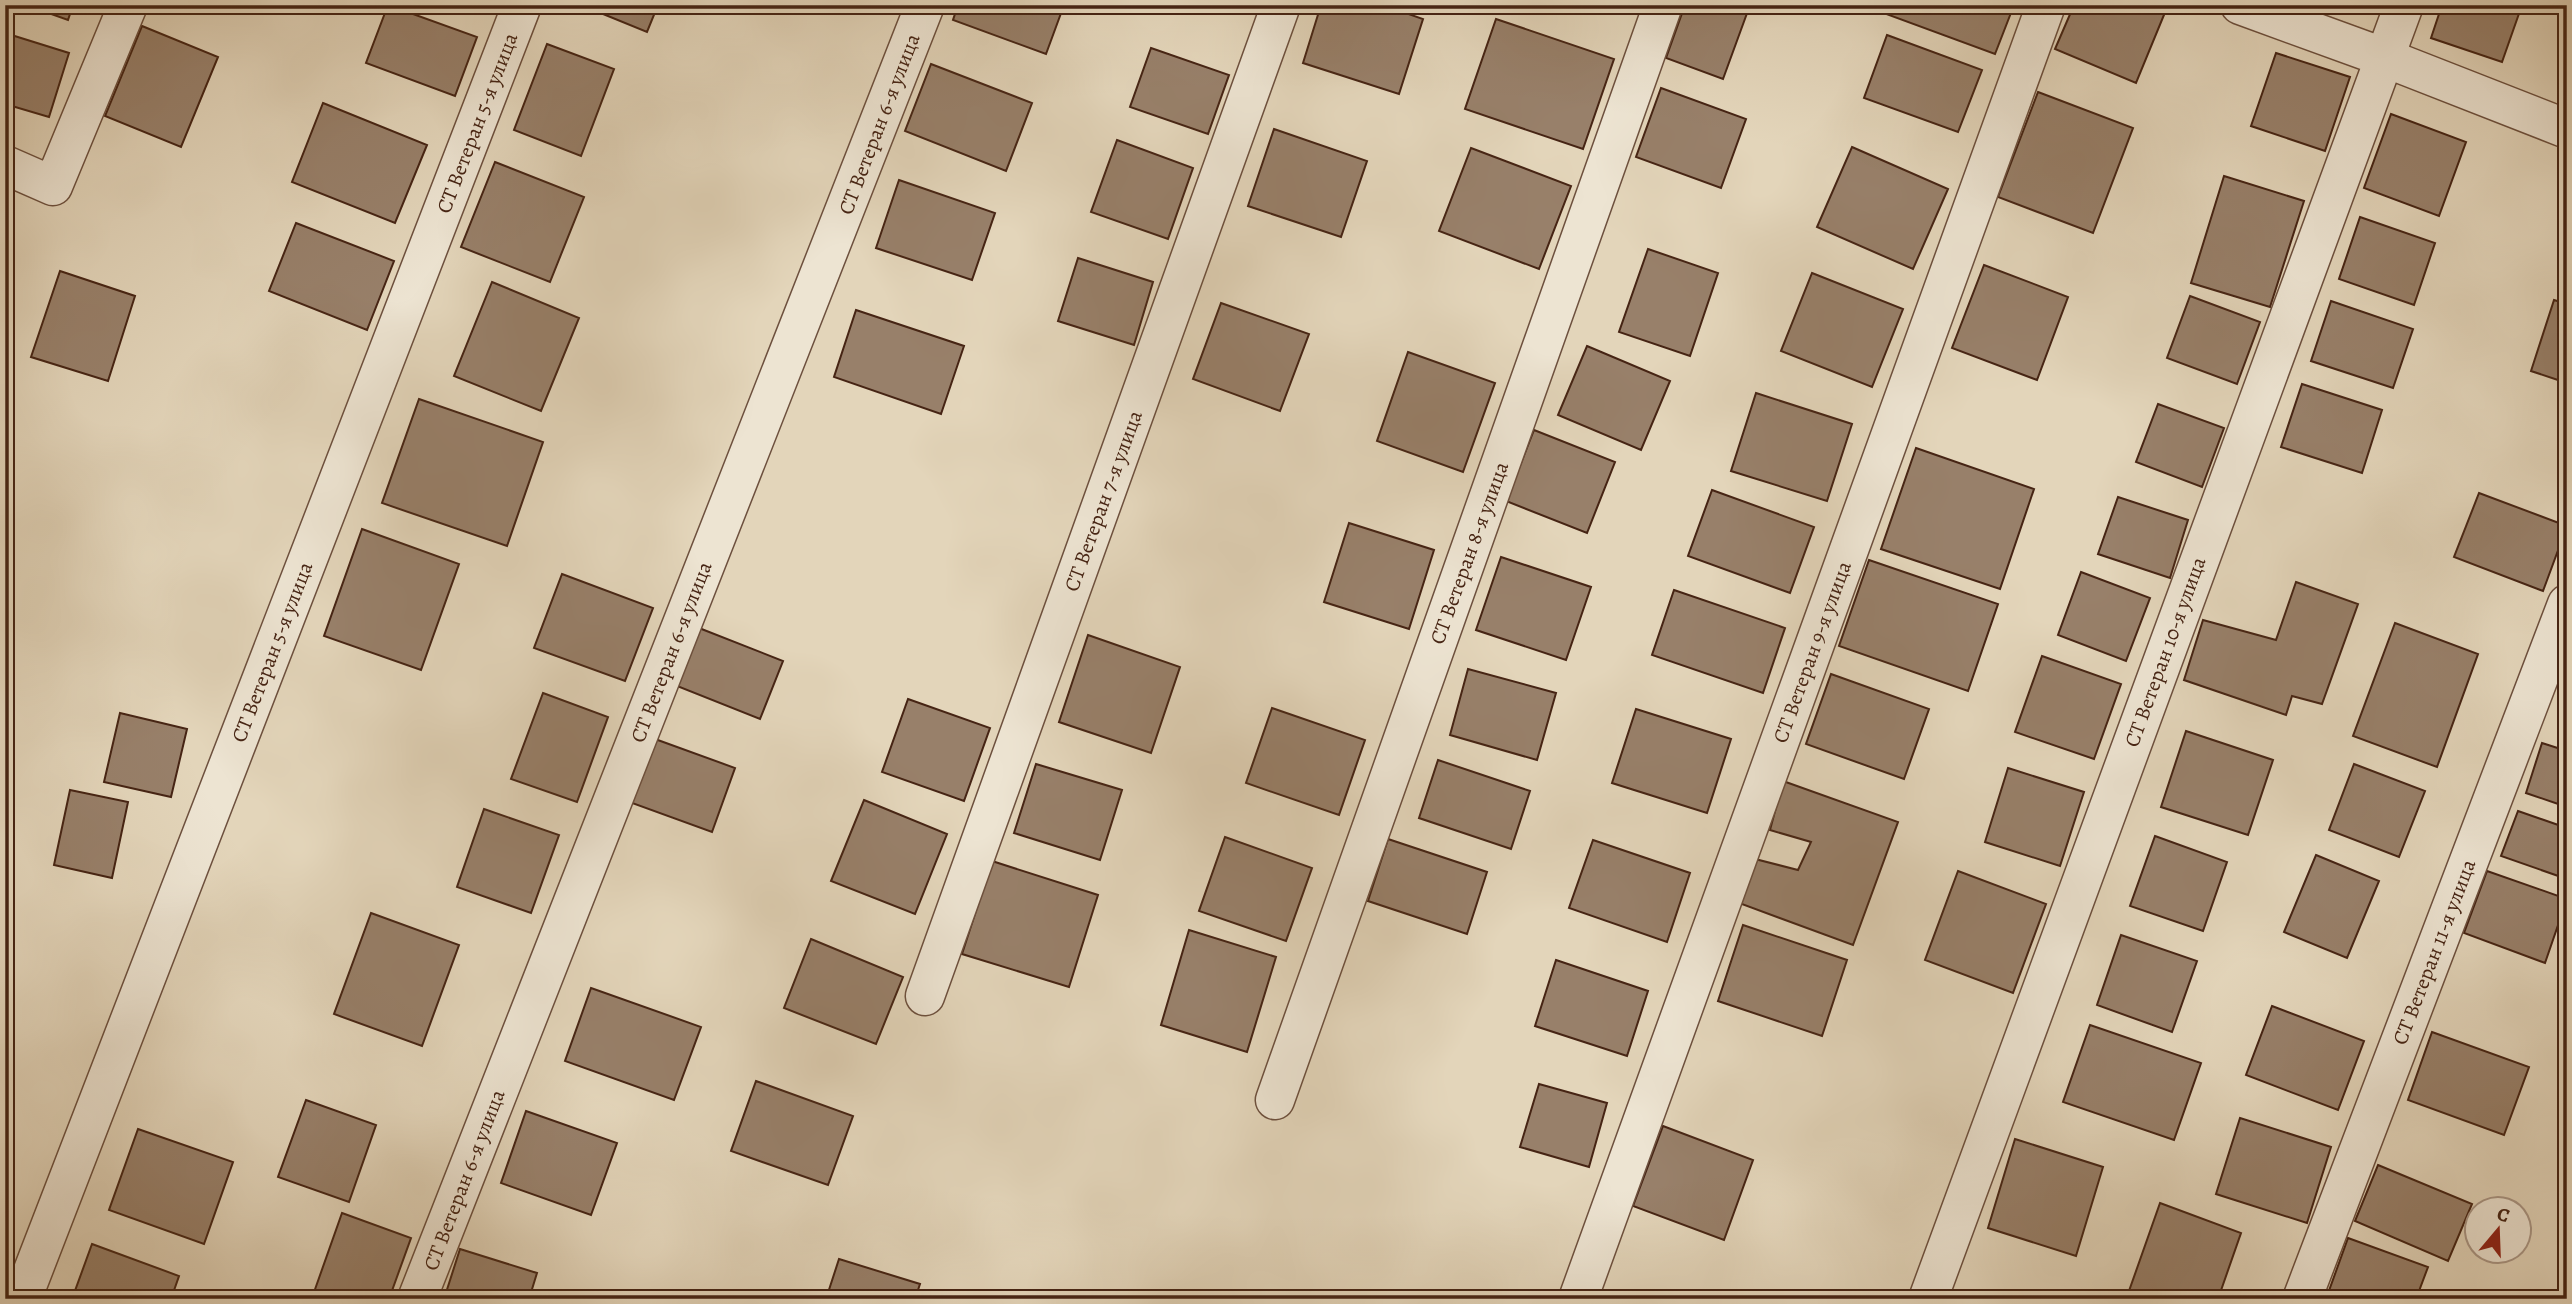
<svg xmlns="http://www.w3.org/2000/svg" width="2572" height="1304" font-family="Alegreya,serif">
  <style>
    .building { fill: #98806a; stroke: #462414; stroke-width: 2 }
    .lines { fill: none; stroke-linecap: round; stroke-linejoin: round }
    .minor-casing { stroke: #6d503e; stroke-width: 41 }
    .minor { stroke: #ede4d2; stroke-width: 38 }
    .labels { text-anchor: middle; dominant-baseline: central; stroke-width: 6; stroke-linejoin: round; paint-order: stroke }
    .street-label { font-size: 21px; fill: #462414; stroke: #ede4d2 }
  </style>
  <rect width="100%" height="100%" fill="#e3d5ba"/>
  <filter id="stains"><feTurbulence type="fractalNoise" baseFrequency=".00286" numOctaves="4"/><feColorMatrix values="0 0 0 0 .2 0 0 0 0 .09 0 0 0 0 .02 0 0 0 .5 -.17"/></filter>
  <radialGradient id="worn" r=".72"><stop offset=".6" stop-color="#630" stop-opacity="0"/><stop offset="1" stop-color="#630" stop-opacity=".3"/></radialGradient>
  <path class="building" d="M26,5H73L68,20Z
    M388,5L477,37L455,96L366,63Z
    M581,5H658L647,32Z
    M958,5H1064L1046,54L953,20Z
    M1228,5H1262L1259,15Z
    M1321,5H1383L1423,19L1399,94L1303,63Z
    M1685,5H1750L1723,79L1666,58Z
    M1880,5H2014L1995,54L1878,11Z
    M2074,5H2153L2166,10L2136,83L2055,49Z
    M2442,5H2522L2502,62L2431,38Z
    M1496,19L1614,59L1583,149L1465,109Z
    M142,26L218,57L181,147L105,116Z
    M5,33L69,53L49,117L5,104Z
    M1887,35L1982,70L1958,132L1864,98Z
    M547,44L614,69L581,156L514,130Z
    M1151,48L1229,75L1208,134L1130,107Z
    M2276,53L2350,77L2325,151L2251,126Z
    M931,64L1032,103L1006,171L905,131Z
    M1661,88L1746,119L1721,188L1636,157Z
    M2038,92L2133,128L2093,233L1998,197Z
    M323,103L427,145L395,223L292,182Z
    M2391,114L2466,142L2439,216L2364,188Z
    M1274,129L1367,161L1341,237L1248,206Z
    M1117,140L1193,168L1168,239L1091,212Z
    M1852,147L1948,189L1913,269L1817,227Z
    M1471,148L1571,186L1539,269L1439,231Z
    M495,162L584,197L550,282L461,247Z
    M2224,176L2304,201L2270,307L2191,283Z
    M899,180L995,213L972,280L876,248Z
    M2360,217L2435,243L2414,305L2339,279Z
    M296,223L394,261L367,330L269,291Z
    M1648,249L1718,273L1690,356L1619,332Z
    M1078,258L1153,282L1134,345L1058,321Z
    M1984,265L2068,297L2037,380L1952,348Z
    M60,271L135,296L108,381L31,357Z
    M1812,273L1903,309L1872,387L1781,351Z
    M492,282L579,318L541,411L454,376Z
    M2190,296L2260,322L2237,384L2167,358Z
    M2554,300L2567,304V383L2531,371Z
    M2331,301L2413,329L2393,388L2311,361Z
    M1221,303L1309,334L1280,411L1193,379Z
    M856,310L964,346L941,414L834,377Z
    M1587,346L1670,381L1641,450L1558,415Z
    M1408,352L1495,383L1463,472L1377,441Z
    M2302,384L2382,410L2362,473L2281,447Z
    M1756,393L1852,424L1827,501L1731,471Z
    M419,399L543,442L507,546L382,503Z
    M2158,404L2224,428L2202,487L2136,462Z
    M1534,430L1615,462L1587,533L1506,501Z
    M1916,448L2034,489L2000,589L1881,549Z
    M1712,490L1814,527L1790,593L1688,556Z
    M2479,493L2567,526L2543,591L2454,557Z
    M2118,497L2188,520L2170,578L2098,554Z
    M1349,523L1434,550L1409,629L1324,602Z
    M362,529L459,564L421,670L324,636Z
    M1501,557L1591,587L1566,660L1476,630Z
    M1869,560L1998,604L1968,691L1839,646Z
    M2081,572L2150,598L2126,661L2058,635Z
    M562,574L653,608L625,681L534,648Z
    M2296,582L2358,604L2322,704L2292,696L2286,715L2184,680L2203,620L2276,640Z
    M1674,590L1785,628L1763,693L1652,655Z
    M2395,623L2478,654L2437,767L2353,736Z
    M699,628L783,661L760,719L677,686Z
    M1088,635L1180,667L1151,753L1059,722Z
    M2042,656L2121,684L2094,759L2015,732Z
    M1468,669L1556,693L1537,760L1450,735Z
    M1831,674L1929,709L1904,779L1806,744Z
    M543,693L608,717L577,802L511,779Z
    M908,699L990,728L964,801L882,772Z
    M1272,708L1365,740L1339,815L1246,783Z
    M1636,709L1731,739L1707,813L1612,783Z
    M120,713L187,729L171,797L104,782Z
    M2186,731L2273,760L2248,835L2161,807Z
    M655,739L735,768L712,832L632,803Z
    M2542,743L2567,751V807L2526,793Z
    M1438,760L1530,791L1511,849L1419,818Z
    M1036,764L1122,790L1100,860L1014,833Z
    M2354,764L2425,791L2399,857L2329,830Z
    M2008,768L2084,792L2060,866L1985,842Z
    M1783,781L1898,822L1853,945L1739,903L1755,859L1798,870L1811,842L1770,830Z
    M70,790L128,802L112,878L54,865Z
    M864,800L947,834L915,914L831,881Z
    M484,809L559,835L531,913L457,887Z
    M2518,811L2567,828V879L2501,856Z
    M2155,836L2227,862L2203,931L2130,906Z
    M1225,837L1312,868L1286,941L1199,911Z
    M1388,839L1487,872L1467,934L1368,901Z
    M1593,840L1690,873L1667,942L1569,908Z
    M2316,855L2379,881L2347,958L2284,932Z
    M992,861L1098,895L1069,987L962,954Z
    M1958,871L2046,904L2013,993L1925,960Z
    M2487,871L2567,899L2545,963L2464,933Z
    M371,913L459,945L422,1046L334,1014Z
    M1743,925L1847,960L1822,1036L1718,1001Z
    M1189,930L1276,957L1247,1052L1161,1025Z
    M2121,935L2197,961L2172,1032L2097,1005Z
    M811,939L903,977L876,1044L784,1008Z
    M1556,960L1648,991L1627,1056L1535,1026Z
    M591,988L701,1027L674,1100L565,1061Z
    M2272,1006L2364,1041L2338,1110L2246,1075Z
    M2090,1025L2201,1063L2174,1140L2063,1102Z
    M2432,1032L2529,1067L2504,1135L2408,1100Z
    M756,1081L853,1116L828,1185L731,1151Z
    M1539,1084L1607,1103L1589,1167L1520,1147Z
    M306,1100L376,1125L349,1202L278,1177Z
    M526,1111L617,1143L591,1215L501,1183Z
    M2240,1118L2331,1147L2307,1223L2216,1194Z
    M1663,1126L1753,1160L1724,1240L1633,1206Z
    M138,1129L233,1162L204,1244L109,1210Z
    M2015,1139L2103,1167L2076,1256L1988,1228Z
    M2378,1165L2472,1204L2448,1261L2355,1221Z
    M2160,1203L2241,1233L2218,1299H2151L2129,1291Z
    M342,1213L411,1238L389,1299H325L313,1295Z
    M2348,1238L2428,1267L2416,1299H2326Z
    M92,1244L179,1276L171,1299H72Z
    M460,1249L537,1273L529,1299H444Z
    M839,1259L920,1284L915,1299H826Z"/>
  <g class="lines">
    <g class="minor-casing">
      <path id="minor" d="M2240,5L2383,57L2567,129
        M5,165L53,186L128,5
        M925,996L1281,5
        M1275,1100L1663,5
        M22,1299L522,5
        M417,1299L925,5
        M1578,1299L2046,5
        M1928,1299L2404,5
        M2302,1299L2567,604"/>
    </g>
    <use href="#minor" class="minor"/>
  </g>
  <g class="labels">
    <g class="street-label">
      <text transform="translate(477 123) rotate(-69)">СТ Ветеран 5-я улица</text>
      <text transform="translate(879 124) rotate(-69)">СТ Ветеран 6-я улица</text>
      <text transform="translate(1103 501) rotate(-70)">СТ Ветеран 7-я улица</text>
      <text transform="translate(1469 553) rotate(-70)">СТ Ветеран 8-я улица</text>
      <text transform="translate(272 652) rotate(-69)">СТ Ветеран 5-я улица</text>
      <text transform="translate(671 652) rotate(-69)">СТ Ветеран 6-я улица</text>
      <text transform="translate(1812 652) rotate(-70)">СТ Ветеран 9-я улица</text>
      <text transform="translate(2165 652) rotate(-70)">СТ Ветеран 10-я улица</text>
      <text transform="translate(2434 952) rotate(-69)">СТ Ветеран 11-я улица</text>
      <text transform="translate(464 1180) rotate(-69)">СТ Ветеран 6-я улица</text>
    </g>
  </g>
  <rect width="2572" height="1304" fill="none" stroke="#e3d5ba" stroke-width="28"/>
  <rect x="7" y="7" width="2558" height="1290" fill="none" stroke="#462414" stroke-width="3.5"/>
  <rect x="14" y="14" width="2544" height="1276" fill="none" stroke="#462414" stroke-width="2"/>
  <g transform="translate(2498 1230) rotate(19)"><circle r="33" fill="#ede4d2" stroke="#aa9786" stroke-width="2"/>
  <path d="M0-5L12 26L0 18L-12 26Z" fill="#8f2418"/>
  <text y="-10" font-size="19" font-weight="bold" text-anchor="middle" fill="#462414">С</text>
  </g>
  <rect width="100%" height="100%" filter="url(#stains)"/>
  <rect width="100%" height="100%" fill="url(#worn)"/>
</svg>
